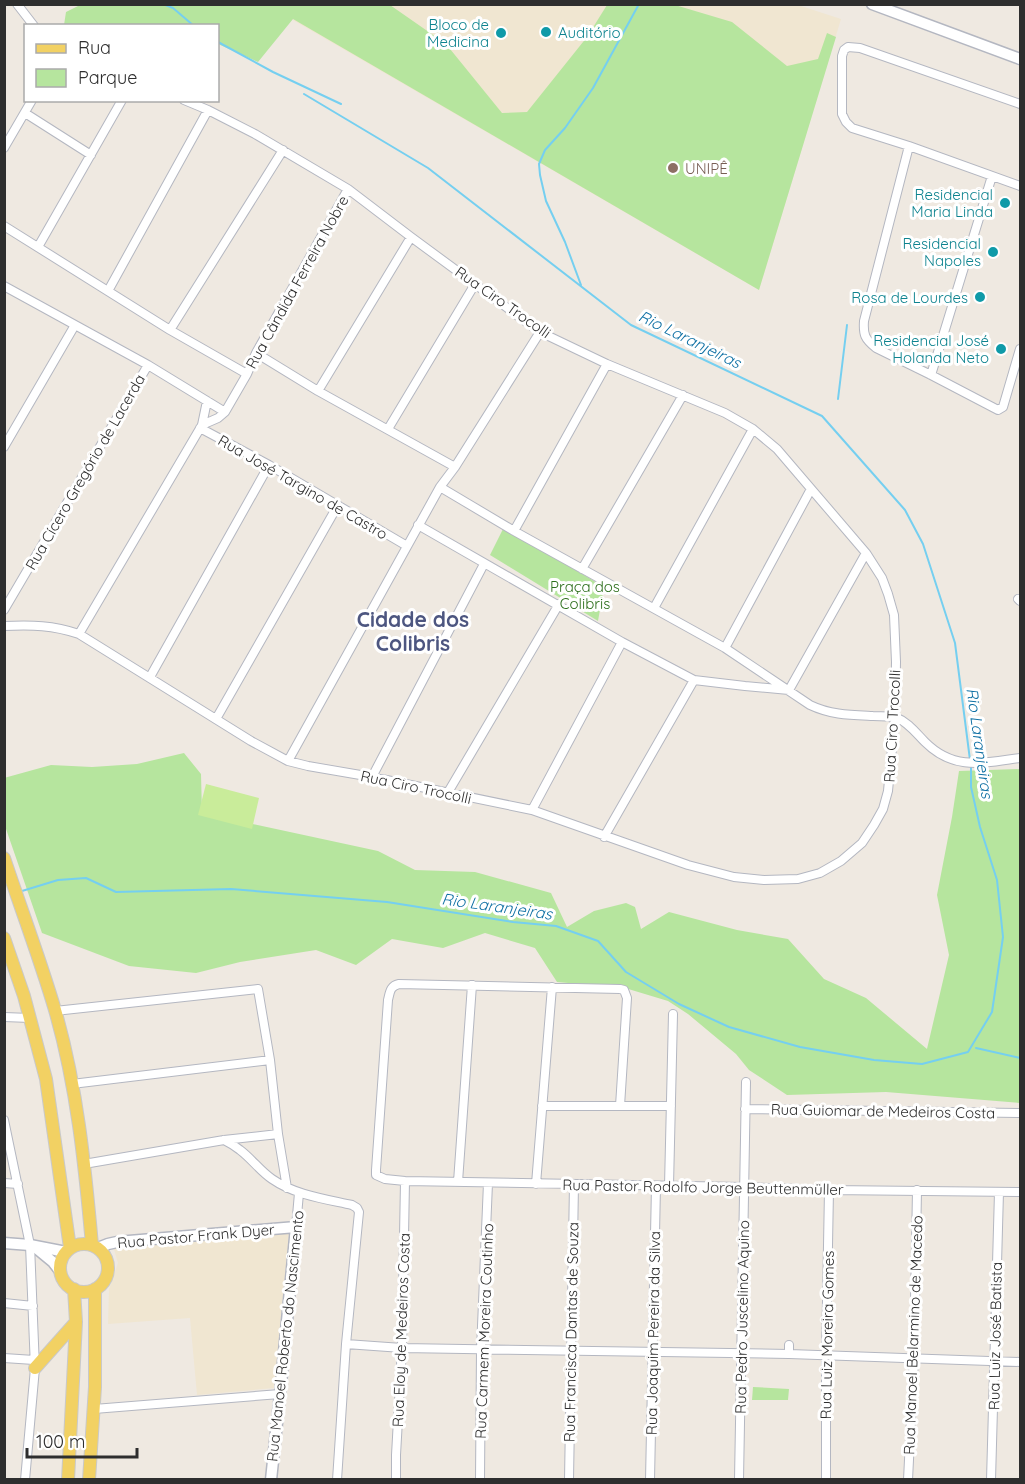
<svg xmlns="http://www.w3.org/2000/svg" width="1025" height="1484" font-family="Quicksand,sans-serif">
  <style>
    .education { fill: #f0e6d1 }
    .green { fill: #b6e59e }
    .pitch { fill: #c9ec9a }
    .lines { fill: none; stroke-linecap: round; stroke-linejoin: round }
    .stream { stroke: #75cff0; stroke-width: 2 }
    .minor-casing { stroke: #b4b7c1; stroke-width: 10 }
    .tertiary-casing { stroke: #b4b7c1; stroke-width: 13 }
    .secondary-casing { stroke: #b4b7c1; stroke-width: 13 }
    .primary-casing { stroke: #c9c9c9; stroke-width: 14 }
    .minor { stroke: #fff; stroke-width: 8 }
    .tertiary { stroke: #fff; stroke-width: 10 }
    .secondary { stroke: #fff; stroke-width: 10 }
    .primary { stroke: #f2d163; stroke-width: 12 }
    .culture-dot { fill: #0f9aa8; stroke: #fff; stroke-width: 2 }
    .education-dot { fill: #8d6e63; stroke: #fff; stroke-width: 2 }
    .labels { text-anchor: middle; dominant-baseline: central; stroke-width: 6; stroke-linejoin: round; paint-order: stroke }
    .culture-label { font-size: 15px; fill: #0d838f; stroke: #fff; text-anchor: end }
    .education-label { font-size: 15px; fill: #785e54; stroke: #fff; text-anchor: start }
    .street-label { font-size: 15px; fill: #2e2e2e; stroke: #fff }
    .park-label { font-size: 15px; fill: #2c6e1b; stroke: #fff }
    .water-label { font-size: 16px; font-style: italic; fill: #0d6fa3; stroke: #fff }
    .district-label { font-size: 21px; font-weight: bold; fill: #4d5680; stroke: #fff }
  </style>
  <rect width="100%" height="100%" fill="#efe9e1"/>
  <path class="education" d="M795,4L841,19L759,290L267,5Z
    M289,1232L274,1388L197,1395L190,1318L108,1324L109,1289L118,1263L113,1246Z"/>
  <path class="green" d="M80,5H390L446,44L502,113L527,112L587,37L607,5H675L732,22L787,66L818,59L827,33L836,37L759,290L293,19L258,62L218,44V26L64,25L66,12Z
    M504,527L604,587L598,621L490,555Z
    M184,753L201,774L202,813L378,851L415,870L475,872L551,893L567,927L594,911L626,903L635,907L641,929L669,912L737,930L788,939L824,979L866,998L927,1049L949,955L937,895L952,817L959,771L1020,769V1103L886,1092L787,1095L749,1070L736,1054L688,1014L668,1001L625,988L557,982L535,948L485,933L443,948L392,939L356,965L316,950L240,962L196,973L129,966L42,933L5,826L4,778L51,765L92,767L137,764Z
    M753,1387L789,1389L788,1400H752Z"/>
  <path class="pitch" d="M206,784L259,798L252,829L198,815Z"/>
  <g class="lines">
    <path class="stream" d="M163,4L173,8L194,26
      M218,42L273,72L341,104
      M304,94L428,168L631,325L822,416L905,510L923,544L955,643L970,760
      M581,285L565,242L546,201L540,175L539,164L545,150L565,128L593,88L639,4
      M838,399L847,325
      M22,891L58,880L86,878L116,892L231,889L387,902L513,922L556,926L598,941L626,972L679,1004L729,1027L800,1047L874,1060L922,1064L968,1052L992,1012L1003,937L997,880L980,827L971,787V766
      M976,1048L1020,1058"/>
    <g class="minor-casing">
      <path id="minor" d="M17,4L34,26
        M1020,104L860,48L848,47L844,50L842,56V114L846,122L852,128L909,146L1020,186
        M25,113L91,155
        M909,146L864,321C863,335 865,339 876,348L931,375L998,410L1003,407L1020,349
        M4,148L32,100
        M4,226L170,330L247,374
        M38,247L122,100
        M4,286L148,365L225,412
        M108,291L208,110
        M170,330L283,150
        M256,353L318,391L455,467
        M931,375L992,176
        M318,391L411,237
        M202,425L218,418L225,412L247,374L256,353L348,189
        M200,428L269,465L407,546
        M388,429L475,284
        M4,447L75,325
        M440,487L514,531L725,648L810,705C831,715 850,715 873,716C881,716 890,716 897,718C908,722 916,733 925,742C954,771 983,763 1020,758
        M418,525L622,642L694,680L745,686L789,690L866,553
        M514,531L607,364
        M582,569L683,395
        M1018,599L1020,601
        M654,608L753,429
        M4,610L148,365
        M4,626C33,625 52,625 79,634L251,741L288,761L308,766L372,777L532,810L688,865L734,877L764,880L798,879L820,873L841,861L862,843L874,825L883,809L888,791L895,717L896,662L894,615L888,594L882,578L866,553L777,449L753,429L725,413L607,364L540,332L411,237L348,189L255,134L208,110L184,100
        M79,634L202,425L207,401
        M725,648L811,489
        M150,677L269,465
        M216,719L338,505
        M288,761L440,487L455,467L540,332
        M372,777L484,564
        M447,794L559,604
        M532,810L622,642
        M604,837L694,680
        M55,1011L258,989L270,1060L278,1134L287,1188
        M4,1017L30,1018
        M72,1084L270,1060
        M542,1106H671
        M620,1106L627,998L624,990L620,989L399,984C390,986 390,992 388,1000L376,1170V1175L385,1179L405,1181L744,1187L829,1190L1020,1192
        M745,1109L1020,1113
        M4,1120L30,1245L35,1368L25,1480
        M224,1140C230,1143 235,1146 240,1150C252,1159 260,1171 272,1179C295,1195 325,1199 352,1205L357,1208L359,1212L346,1344L337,1480
        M84,1164L224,1140L278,1134
        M458,1182L472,985
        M4,1183L18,1184
        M536,1184L552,987
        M669,1186L673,1014
        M296,1227L299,1193
        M4,1303L33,1306
        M346,1344L402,1348L789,1354L1020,1362
        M789,1345V1354
        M4,1358L34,1360
        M94,1409L280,1394
        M396,1480V1455L402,1348L405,1181
        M480,1480L481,1350L488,1183
        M569,1480L574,1184
        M650,1480L656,1186
        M739,1480L746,1082
        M826,1480V1356L829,1190
        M908,1480L914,1357L917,1190
        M991,1480L999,1192"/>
    </g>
    <g class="tertiary-casing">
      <path id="tertiary" d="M98,1248L108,1244L117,1242L296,1227L280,1394L271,1480"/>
    </g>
    <g class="secondary-casing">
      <path id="secondary" d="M872,4L1020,59
        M4,1243L30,1245L66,1252
        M36,1248L53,1262L60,1271"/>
    </g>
    <g class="primary-casing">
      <path id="primary" d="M4,858C21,909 40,959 55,1010C77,1086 85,1166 92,1245
        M4,938L24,996L46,1079L70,1248
        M60 1268a24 24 0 1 1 48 0a24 24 0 1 1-48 0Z
        M35,1368L76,1322
        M68,1480L76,1322L74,1289
        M89,1480L95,1387V1289"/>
    </g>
    <use href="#minor" class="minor"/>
    <use href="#tertiary" class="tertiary"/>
    <use href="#secondary" class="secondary"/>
    <use href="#primary" class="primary"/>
  </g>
  <g class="culture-dot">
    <circle cx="546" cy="32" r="6"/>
    <circle cx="501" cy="33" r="6"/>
    <circle cx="1005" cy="203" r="6"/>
    <circle cx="993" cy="252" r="6"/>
    <circle cx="980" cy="297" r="6"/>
    <circle cx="1001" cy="349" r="6"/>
  </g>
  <circle class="education-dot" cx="673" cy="168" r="6"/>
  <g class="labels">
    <g class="culture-label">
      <text x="489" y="24">Bloco de<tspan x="489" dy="17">Medicina</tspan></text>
      <text x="558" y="32" text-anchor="start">Auditório</text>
      <text x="993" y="194">Residencial<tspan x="993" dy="17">Maria Linda</tspan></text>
      <text x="981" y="243">Residencial<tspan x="981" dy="17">Napoles</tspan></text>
      <text x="968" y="297">Rosa de Lourdes</text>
      <text x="989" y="340">Residencial José<tspan x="989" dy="17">Holanda Neto</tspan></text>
    </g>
    <g class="education-label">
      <text x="685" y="168">UNIPÊ</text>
    </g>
    <g class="street-label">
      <text transform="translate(297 282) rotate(-61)">Rua Cândida Ferreira Nobre</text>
      <text transform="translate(503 302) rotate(35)">Rua Ciro Trocolli</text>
      <text transform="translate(85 472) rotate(-60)">Rua Cícero Gregório de Lacerda</text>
      <text transform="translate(303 487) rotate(30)">Rua José Targino de Castro</text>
      <text transform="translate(892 726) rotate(-87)">Rua Ciro Trocolli</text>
      <text transform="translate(416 787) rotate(12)">Rua Ciro Trocolli</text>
      <text transform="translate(883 1111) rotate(1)">Rua Guiomar de Medeiros Costa</text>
      <text transform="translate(703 1187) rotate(1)">Rua Pastor Rodolfo Jorge Beuttenmüller</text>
      <text transform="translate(196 1236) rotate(-5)">Rua Pastor Frank Dyer</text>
      <text transform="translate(742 1317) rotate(-89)">Rua Pedro Juscelino Aquino</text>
      <text transform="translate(401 1330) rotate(-88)">Rua Eloy de Medeiros Costa</text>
      <text transform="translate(484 1331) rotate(-88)">Rua Carmem Moreira Coutinho</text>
      <text transform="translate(571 1332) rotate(-89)">Rua Francisca Dantas de Souza</text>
      <text transform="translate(653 1333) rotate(-89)">Rua Joaquim Pereira da Silva</text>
      <text transform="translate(827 1335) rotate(-89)">Rua Luiz Moreira Gomes</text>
      <text transform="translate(913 1335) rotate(-88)">Rua Manoel Belarmino de Macedo</text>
      <text transform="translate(285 1336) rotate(-84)">Rua Manoel Roberto do Nascimento</text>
      <text transform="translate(995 1336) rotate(-89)">Rua Luiz José Batista</text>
    </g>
    <g class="park-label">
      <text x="585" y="586">Praça dos<tspan x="585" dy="17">Colibris</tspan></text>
    </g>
    <g class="water-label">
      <text transform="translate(690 339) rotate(26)">Rio Laranjeiras</text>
      <text transform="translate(980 743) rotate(82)">Rio Laranjeiras</text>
      <text transform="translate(497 906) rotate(8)">Rio Laranjeiras</text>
    </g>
    <g class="district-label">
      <text x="413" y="619">Cidade dos<tspan x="413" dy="24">Colibris</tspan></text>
    </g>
  </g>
  <rect width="1025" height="1484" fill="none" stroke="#2e2e2e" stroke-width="12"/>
  <rect x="24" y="24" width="195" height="78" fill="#ffffff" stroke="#ababab" stroke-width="1.5"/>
  <rect x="36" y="44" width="30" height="9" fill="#f2d163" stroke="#ababab" stroke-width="1.5"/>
  <text x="78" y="54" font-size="18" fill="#2e2e2e">Rua</text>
  <rect x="36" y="69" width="30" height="18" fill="#b6e59e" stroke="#ababab" stroke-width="1.5"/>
  <text x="78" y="84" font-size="18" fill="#2e2e2e">Parque</text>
  <path d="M27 1448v9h110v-9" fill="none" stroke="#2e2e2e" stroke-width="3"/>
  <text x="36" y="1448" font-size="18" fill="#2e2e2e" stroke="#ffffff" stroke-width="4.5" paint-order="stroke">100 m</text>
</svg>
